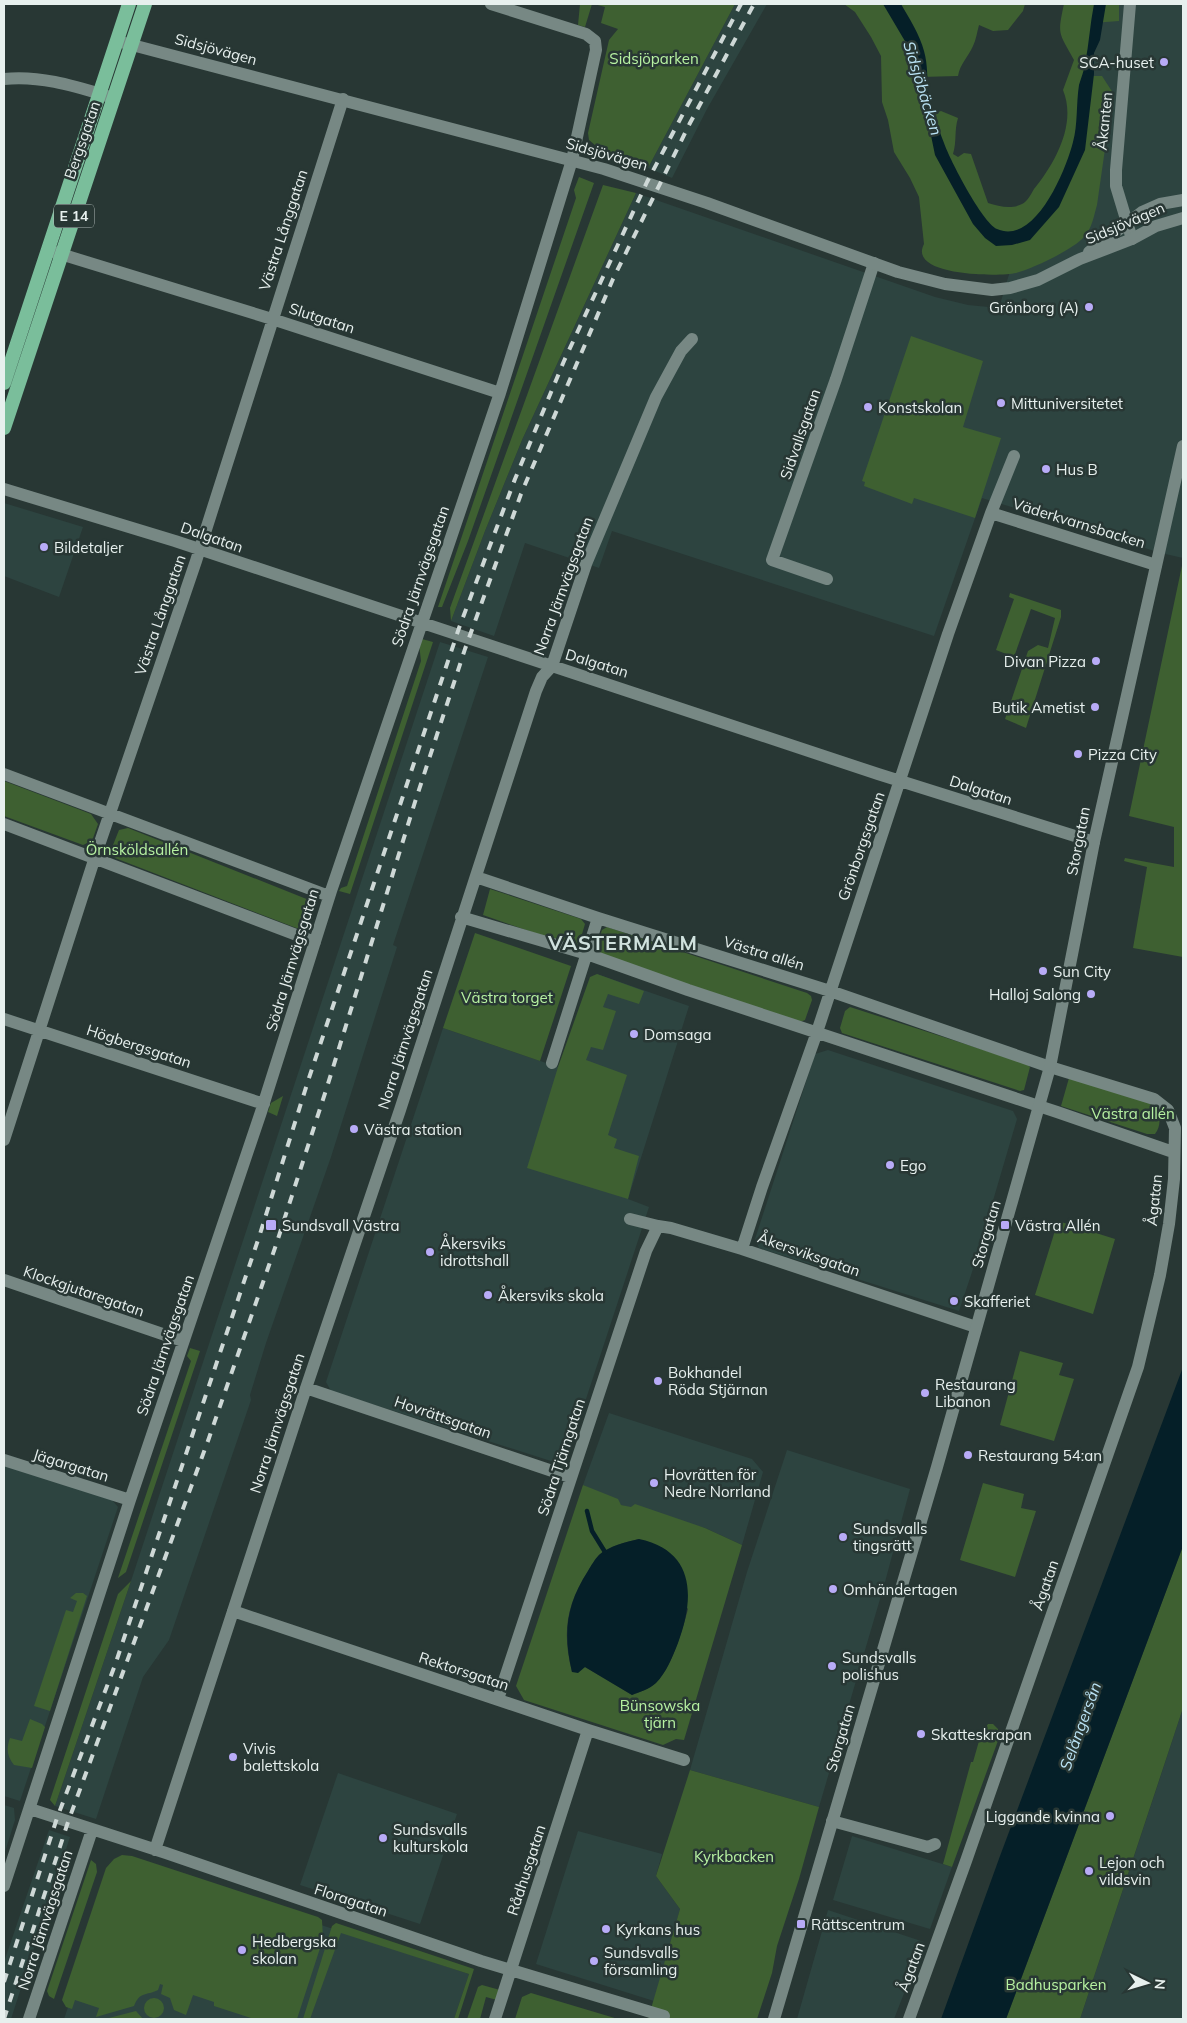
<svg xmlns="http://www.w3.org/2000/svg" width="1187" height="2023" font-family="Mulish,sans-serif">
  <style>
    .built { fill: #2d4440 }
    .green { fill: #3e6031; fill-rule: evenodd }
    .water { fill: #051f28 }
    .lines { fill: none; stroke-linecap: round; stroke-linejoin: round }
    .stream { stroke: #051f28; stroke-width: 4.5 }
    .minor { stroke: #778884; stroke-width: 12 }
    .tertiary { stroke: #778884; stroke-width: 12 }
    .trunk { stroke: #7abe9b; stroke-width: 14 }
    .rail { stroke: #ced8d6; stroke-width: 4; stroke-dasharray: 9 9; stroke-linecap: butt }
    .poi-dot { fill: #b8abf7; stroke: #283734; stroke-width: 2 }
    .labels { text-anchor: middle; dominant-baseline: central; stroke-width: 5; stroke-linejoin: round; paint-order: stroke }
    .shield { fill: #283734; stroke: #aeb8b6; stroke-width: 1 }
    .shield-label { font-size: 14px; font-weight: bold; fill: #e7f0ee }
    .street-label { font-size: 15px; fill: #e7f0ee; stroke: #283734 }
    .park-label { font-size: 15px; fill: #b7f2a2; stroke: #283734 }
    .poi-label { font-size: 15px; fill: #e7f0ee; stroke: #283734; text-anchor: start }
    .water-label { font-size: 16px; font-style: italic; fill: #bae3f5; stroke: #283734 }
    .district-label { font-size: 20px; font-weight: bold; letter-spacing: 1px; fill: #d0e2de; stroke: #283734 }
  </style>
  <rect width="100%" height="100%" fill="#283734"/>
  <path class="built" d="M735,4H767L707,109L672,178L648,168Z
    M1098,4H1183V558L1161,553L982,498L934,636L612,531L599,568L525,543L494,636L451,621L485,531L522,440L636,193L935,297L968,305L999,308L1019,241L1057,200Z
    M4,503L83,527L59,597L4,576Z
    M440,642L488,657L393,945L397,947L331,1157L266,1343L250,1395L251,1400L169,1640L143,1677L96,1819L55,1806L131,1581Z
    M597,974L689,1006L628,1199L649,1207L567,1457L554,1462L331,1391L326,1382L443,1028L558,1067Z
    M828,1050L1013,1111L1017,1119L972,1272L959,1311L759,1248L755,1239L815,1054Z
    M609,1413L752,1459L763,1472L742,1545L705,1528L621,1505L583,1485Z
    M787,1450L910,1489L885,1582L819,1807L690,1770L747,1572Z
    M4,1465L112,1500L118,1507L20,1801L4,1796Z
    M1183,1708V2019H1080L1157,1787Z
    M338,1773L457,1814L420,1924L300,1885Z
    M4,1805L14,1808L15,1820L4,1855Z
    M49,1830L70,1837L11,2019H4V1962Z
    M578,1831L662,1854L656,1876L680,1909L654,2001L536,1964Z
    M852,1836L952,1867L930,1929L833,1900Z
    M119,1858L469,1974L454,2019H64Z
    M828,1910L924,1942L894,2019H797Z"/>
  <path class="green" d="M580,4H592L585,27L578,25Z
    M594,4H735L648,168L596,146L589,140L588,133L609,40L618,29L601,23L605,7Z
    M844,4H1025L1023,11L1008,30L993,31L979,25C977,32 976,40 973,46C968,57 960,64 958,76L920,77L927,116L941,111L958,118C954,131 957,141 953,154L958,157L964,153L971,154L988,203C999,206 1010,210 1022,204C1027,202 1031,194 1034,189C1055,163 1077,124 1063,90L1074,60C1059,32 1057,36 1064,4H1119V21L1093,23L1085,76H1102L1113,93L1097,205C1094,215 1092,229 1084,237C1074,249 1032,269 1016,273C998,277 907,276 924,244L919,197L910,178L894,152L888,120L882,102L881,56L871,37L855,12Z
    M579,177L594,183L468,541L442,607H438L576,198L574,190Z
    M603,185L636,193L522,440L485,531L451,621L450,608Z
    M911,336L983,361L963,427L1001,438L975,518L914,498L912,504L864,486L865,482L862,481Z
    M1183,561V957L1133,948L1147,867L1124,861L1125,858L1174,867V827L1129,816Z
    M1010,593L1061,610V617L1026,728L1005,719L1028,651L1038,645L1048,648L1055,618L1031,609L1014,657L996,650L1014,599L1009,597Z
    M422,639L433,642L350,894L339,891L341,888L347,886L421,661L419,644Z
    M4,781L91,814L98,824L92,841L83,845L4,816Z
    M128,828L309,900L315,907L307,928L299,929L115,858L111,850L119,830Z
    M490,889L581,919L585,924L579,944L572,946L483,915Z
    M607,927L807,993L811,996L812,1000L805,1020L800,1022L601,955L596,948L602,930Z
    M475,933L571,966L540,1061L443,1028Z
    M597,974L644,991L639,1004L608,994L603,1007L616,1011L603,1050L591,1047L586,1060L627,1075L608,1135L617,1139L614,1148L639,1156L628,1199L527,1168L558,1067L590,977Z
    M850,1007L1027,1064L1030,1067L1024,1090L1020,1091L842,1033L840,1028L845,1011Z
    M1069,1078C1088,1083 1144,1095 1155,1108C1161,1116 1161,1126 1155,1134H1147L1061,1106Z
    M283,1096L277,1116L268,1112L271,1103Z
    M1058,1221L1115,1239L1093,1314L1035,1295Z
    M190,1348L200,1351L126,1572L118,1578L191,1361L187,1356Z
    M1020,1351L1063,1363L1059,1375L1074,1379L1054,1441L1000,1425Z
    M983,1483L1024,1494L1021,1508L1036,1511L1015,1577L960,1560Z
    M583,1485L618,1499L621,1505L631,1507L635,1504L705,1528L742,1545L684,1740L676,1739L663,1745L524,1700L516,1686ZM639,1539L688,1609C683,1628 670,1674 653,1685C647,1690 639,1692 632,1695L585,1667L572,1672C562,1633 566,1605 588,1571C591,1566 595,1559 599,1555C609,1546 626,1542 639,1539Z
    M1183,1546V1708L1080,2019H1006Z
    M131,1581L55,1806L50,1800L118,1594Z
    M76,1593H83L87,1596L50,1711L34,1706L66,1610L73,1612L77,1601L70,1598Z
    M30,1719L42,1724L45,1727L32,1768L14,1765C7,1756 6,1749 10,1738L22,1741Z
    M988,1724H993L998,1729L999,1738L952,1867L943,1864L971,1762H973L981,1734Z
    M690,1770L819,1807L799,1879L777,1946L772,1973L757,2019H648L680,1909L656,1876Z
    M122,1855L132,1856L318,1917L322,1920L323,1939L297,2019C282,2019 267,2017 254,2019L214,2006V2002L193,1995L186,2015L174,2010L170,1998L161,1994L163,1985L160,1984L158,1990C146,1996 140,1991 134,2006L96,2017L99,2008L75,2000L72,2009L66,2007L62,2000L106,1868L114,1859Z
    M91,1860L96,1864L97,1872L54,1999L49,1996L47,1991Z
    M336,1923L474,1969L458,2019H454L469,1974L341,1933L310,2019H303L332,1926Z
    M482,1985L500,1990L497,2000L486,1997L480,2019H467L478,1987Z
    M531,1993L618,2019H515L522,1997Z
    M144 2008a10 10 0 1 1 20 0a10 10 0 1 1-20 0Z
    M136,2011L143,2019H105Z"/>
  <path class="water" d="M883,4H901C909,18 920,35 924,51C928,65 927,79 928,92C931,110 938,127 944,143C950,160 982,222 997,229C1035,246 1066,170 1073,142C1078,124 1076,104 1079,85C1081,78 1084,71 1085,64C1089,44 1090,24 1094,4H1106L1100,40L1094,53V74L1085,150L1059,207L1030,240L1012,245L996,246L985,238L973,224L935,155L919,77L912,53Z
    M1183,1367V1546L1006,2019H941L1000,1856Z
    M639,1539C695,1551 695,1597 678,1643C673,1656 666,1673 656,1683C650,1689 639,1692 632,1695L585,1667L578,1673L572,1672C563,1633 566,1605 588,1571C591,1566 595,1559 599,1555C609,1546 626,1542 639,1539Z"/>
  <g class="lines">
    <path class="stream" d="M587,1511L592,1531L605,1552"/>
    <path class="minor" d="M1130,4L1116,170V186L1132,239
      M54,252L272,319L500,393
      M4,489L175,541L878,774L1094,842
      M991,513L1156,565
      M827,579L772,560L836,379L874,263
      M4,774L329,896
      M4,824L315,942
      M476,877L598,918L830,991L1050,1067L1154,1099L1168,1110L1175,1128L1174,1179L1169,1224L1160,1275L1138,1367L966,1861L909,2019
      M461,917L587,954L688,990L1057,1112L1173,1152
      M4,1019L264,1104
      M552,1063L598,918
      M4,1140L95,857L196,561L343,99
      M630,1219L658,1226L671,1228L742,1249L976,1327
      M742,1249L762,1187L817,1032L948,634L991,513L1014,456
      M4,1280L183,1341
      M306,1388L570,1477
      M4,1460L130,1500
      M233,1611L588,1730L684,1760
      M498,1699L646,1251L658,1226
      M30,1809L166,1853L481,1961L664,2016
      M832,1821L928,1847L935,1844
      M155,1850L306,1388L400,1110L536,691L542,677L552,666L586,564L656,397L681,351L692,339
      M4,1886L130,1500L261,1112L331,891L500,393L572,160L596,50L595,41L586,34L491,4
      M29,2019L92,1830
      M495,2019L588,1730"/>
    <path class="tertiary" d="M117,41L604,169L707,203L898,272L945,284L992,290L1010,288L1038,280L1080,259L1132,239L1156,226L1183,218
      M4,79C42,75 77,87 114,98
      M1089,252L1142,212L1160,204L1183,200
      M774,2019L937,1467L1050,1067L1094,842L1183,446"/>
    <path class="trunk" d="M4,383L129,4
      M4,428L145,4"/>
    <path class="rail" d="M4,1982L57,1818L115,1665L260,1234L308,1081L459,628L515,479L564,361L647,182L741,4
      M4,2019L68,1822L209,1438L276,1245L327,1087L415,802L465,649L521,494L613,279L690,123L754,4"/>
  </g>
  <g class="poi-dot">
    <circle cx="1164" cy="62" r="5"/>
    <circle cx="1089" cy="307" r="5"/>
    <circle cx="1001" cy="403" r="5"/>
    <circle cx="868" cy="407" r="5"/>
    <circle cx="1046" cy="469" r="5"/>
    <circle cx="44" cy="547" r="5"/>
    <circle cx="1096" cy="661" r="5"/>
    <circle cx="1095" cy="707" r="5"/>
    <circle cx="1078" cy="754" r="5"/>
    <circle cx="1043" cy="971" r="5"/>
    <circle cx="1091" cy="994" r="5"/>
    <circle cx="634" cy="1034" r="5"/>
    <circle cx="354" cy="1129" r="5"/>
    <circle cx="890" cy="1165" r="5"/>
    <rect x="265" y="1219" width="12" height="12" rx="2.5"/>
    <rect x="1000" y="1220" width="10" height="10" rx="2.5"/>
    <circle cx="430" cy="1252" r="5"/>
    <circle cx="488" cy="1295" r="5"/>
    <circle cx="954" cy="1301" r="5"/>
    <circle cx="658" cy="1381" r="5"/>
    <circle cx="925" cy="1393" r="5"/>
    <circle cx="968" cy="1455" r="5"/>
    <circle cx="654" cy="1483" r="5"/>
    <circle cx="843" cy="1537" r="5"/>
    <circle cx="833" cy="1589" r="5"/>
    <circle cx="832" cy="1666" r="5"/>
    <circle cx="921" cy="1734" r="5"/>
    <circle cx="233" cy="1757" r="5"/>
    <circle cx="1110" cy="1816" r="5"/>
    <circle cx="383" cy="1838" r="5"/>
    <circle cx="1089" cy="1871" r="5"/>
    <rect x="796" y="1919" width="10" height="10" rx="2.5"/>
    <circle cx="606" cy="1929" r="5"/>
    <circle cx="242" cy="1950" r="5"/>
    <circle cx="594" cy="1961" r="5"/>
  </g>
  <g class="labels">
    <rect class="shield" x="54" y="204.5" width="40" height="23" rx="4"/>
    <g class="shield-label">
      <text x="74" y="216">E 14</text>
    </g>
    <g class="street-label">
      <text transform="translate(216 49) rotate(15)">Sidsjövägen</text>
      <text transform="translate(1104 121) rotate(-84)">Åkanten</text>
      <text transform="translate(82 140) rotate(-71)">Bergsgatan</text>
      <text transform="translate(607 154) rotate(16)">Sidsjövägen</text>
      <text transform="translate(1125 223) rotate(-23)">Sidsjövägen</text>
      <text transform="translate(283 230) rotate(-72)">Västra Långgatan</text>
      <text transform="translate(322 318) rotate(18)">Slutgatan</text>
      <text transform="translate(800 434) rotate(-71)">Sidvallsgatan</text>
      <text transform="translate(1079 523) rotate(17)">Väderkvarnsbacken</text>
      <text transform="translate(212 537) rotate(19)">Dalgatan</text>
      <text transform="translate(420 576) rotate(-71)">Södra Järnvägsgatan</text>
      <text transform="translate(563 586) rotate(-70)">Norra Järnvägsgatan</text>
      <text transform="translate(160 615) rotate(-71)">Västra Långgatan</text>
      <text transform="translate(597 663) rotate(17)">Dalgatan</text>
      <text transform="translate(981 790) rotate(18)">Dalgatan</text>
      <text transform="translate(1078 841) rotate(-79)">Storgatan</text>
      <text transform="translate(861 846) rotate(-71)">Grönborgsgatan</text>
      <text transform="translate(764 953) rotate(17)">Västra allén</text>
      <text transform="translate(292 960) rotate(-73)">Södra Järnvägsgatan</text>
      <text transform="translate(405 1039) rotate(-72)">Norra Järnvägsgatan</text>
      <text transform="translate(139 1046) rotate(18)">Högbergsgatan</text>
      <text transform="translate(1154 1200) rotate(-84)">Ågatan</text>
      <text transform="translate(986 1234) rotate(-74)">Storgatan</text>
      <text transform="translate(809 1254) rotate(19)">Åkersviksgatan</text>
      <text transform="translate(84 1291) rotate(19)">Klockgjutaregatan</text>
      <text transform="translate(165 1345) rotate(-71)">Södra Järnvägsgatan</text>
      <text transform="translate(443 1417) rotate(19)">Hovrättsgatan</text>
      <text transform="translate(277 1423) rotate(-72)">Norra Järnvägsgatan</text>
      <text transform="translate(561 1457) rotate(-72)">Södra Tjärngatan</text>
      <text transform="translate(71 1465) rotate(17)">Jägargatan</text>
      <text transform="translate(1045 1585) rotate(-71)">Ågatan</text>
      <text transform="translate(464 1671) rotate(18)">Rektorsgatan</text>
      <text transform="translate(840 1738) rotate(-74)">Storgatan</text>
      <text transform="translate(526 1870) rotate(-72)">Rådhusgatan</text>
      <text transform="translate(351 1900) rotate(18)">Floragatan</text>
      <text transform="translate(45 1920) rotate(-72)">Norra Järnvägsgatan</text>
      <text transform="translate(911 1967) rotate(-70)">Ågatan</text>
    </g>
    <g class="park-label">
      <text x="654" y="58">Sidsjöparken</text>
      <text x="137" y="849">Örnsköldsallén</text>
      <text x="507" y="997">Västra torget</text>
      <text x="1133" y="1113">Västra allén</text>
      <text x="660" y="1705">Bünsowska<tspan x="660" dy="17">tjärn</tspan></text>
      <text x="734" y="1856">Kyrkbacken</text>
      <text x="1056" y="1984">Badhusparken</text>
    </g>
    <g class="poi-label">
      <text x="1154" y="62" text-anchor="end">SCA-huset</text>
      <text x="1079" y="307" text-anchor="end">Grönborg (A)</text>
      <text x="1011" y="403">Mittuniversitetet</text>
      <text x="878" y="407">Konstskolan</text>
      <text x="1056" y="469">Hus B</text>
      <text x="54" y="547">Bildetaljer</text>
      <text x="1086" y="661" text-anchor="end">Divan Pizza</text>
      <text x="1085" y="707" text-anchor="end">Butik Ametist</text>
      <text x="1088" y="754">Pizza City</text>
      <text x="1053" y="971">Sun City</text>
      <text x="1081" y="994" text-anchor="end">Halloj Salong</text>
      <text x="644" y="1034">Domsaga</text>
      <text x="364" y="1129">Västra station</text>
      <text x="900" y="1165">Ego</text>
      <text x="282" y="1225">Sundsvall Västra</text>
      <text x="1015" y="1225">Västra Allén</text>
      <text x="440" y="1243">Åkersviks<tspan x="440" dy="17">idrottshall</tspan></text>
      <text x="498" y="1295">Åkersviks skola</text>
      <text x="964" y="1301">Skafferiet</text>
      <text x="668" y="1372">Bokhandel<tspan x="668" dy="17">Röda Stjärnan</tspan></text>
      <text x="935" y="1384">Restaurang<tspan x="935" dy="17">Libanon</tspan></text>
      <text x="978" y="1455">Restaurang 54:an</text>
      <text x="664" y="1474">Hovrätten för<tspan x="664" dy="17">Nedre Norrland</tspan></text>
      <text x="853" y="1528">Sundsvalls<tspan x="853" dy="17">tingsrätt</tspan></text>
      <text x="843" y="1589">Omhändertagen</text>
      <text x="842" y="1657">Sundsvalls<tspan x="842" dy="17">polishus</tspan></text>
      <text x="931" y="1734">Skatteskrapan</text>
      <text x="243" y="1748">Vivis<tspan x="243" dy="17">balettskola</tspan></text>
      <text x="1100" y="1816" text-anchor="end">Liggande kvinna</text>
      <text x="393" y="1829">Sundsvalls<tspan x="393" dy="17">kulturskola</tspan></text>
      <text x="1099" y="1862">Lejon och<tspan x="1099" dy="17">vildsvin</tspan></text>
      <text x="811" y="1924">Rättscentrum</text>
      <text x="616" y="1929">Kyrkans hus</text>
      <text x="252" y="1941">Hedbergska<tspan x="252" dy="17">skolan</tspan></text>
      <text x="604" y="1952">Sundsvalls<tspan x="604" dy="17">församling</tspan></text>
    </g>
    <g class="water-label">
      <text transform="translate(923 88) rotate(73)">Sidsjöbäcken</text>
      <text transform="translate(1080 1726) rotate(-70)">Selångersån</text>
    </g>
    <g class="district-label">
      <text x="623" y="942">VÄSTERMALM</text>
    </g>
  </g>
  <rect width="1187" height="2023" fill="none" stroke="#e7f0ee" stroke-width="10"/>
  <g transform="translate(1147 1983) rotate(95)" stroke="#283734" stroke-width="4" paint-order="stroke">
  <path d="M0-4L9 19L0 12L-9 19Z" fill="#e7f0ee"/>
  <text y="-8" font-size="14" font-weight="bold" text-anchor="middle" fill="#e7f0ee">N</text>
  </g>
</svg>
